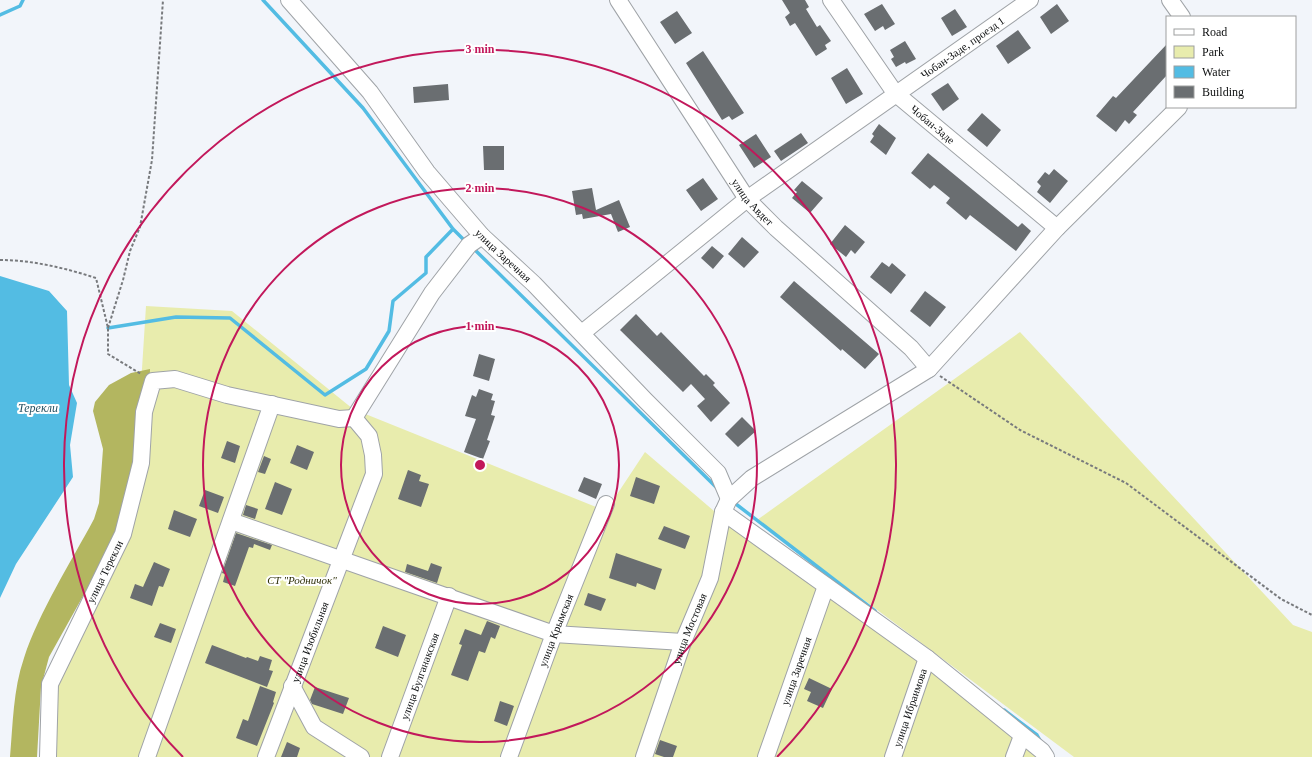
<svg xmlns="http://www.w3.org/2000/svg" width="1312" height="757" font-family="Georgia,serif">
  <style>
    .green { fill: #e8ecad }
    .forest { fill: #b3b660 }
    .water { fill: #53bce3 }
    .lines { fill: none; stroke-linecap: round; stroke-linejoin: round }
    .stream { stroke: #53bce3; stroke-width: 3.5 }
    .building { fill: #6a6e71 }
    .minor-casing { stroke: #9fa3a7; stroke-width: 18 }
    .path { stroke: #787a7d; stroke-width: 2; stroke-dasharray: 3 2; stroke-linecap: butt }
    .minor { stroke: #fff; stroke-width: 16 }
    .ring { fill: none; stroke: #c2185b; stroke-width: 2 }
    .labels { text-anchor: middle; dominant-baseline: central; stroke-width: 4; stroke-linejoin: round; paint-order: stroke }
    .street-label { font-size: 11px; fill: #0d0f10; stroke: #fff }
    .park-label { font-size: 11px; font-style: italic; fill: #2f3009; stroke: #fff }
    .water-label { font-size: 12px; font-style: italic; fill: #255162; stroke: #fff }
    .centre { fill: #c2185b; stroke: #fff; stroke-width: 2 }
    .ring-label { font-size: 12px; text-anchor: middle; font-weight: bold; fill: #c2185b; stroke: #fff; stroke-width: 4; stroke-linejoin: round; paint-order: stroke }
  </style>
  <rect width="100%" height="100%" fill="#f2f5fa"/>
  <path class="green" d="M146,306L232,311L353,409L606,511L645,452L721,517L931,670L1038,757H55L54,696L132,525Z
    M1020,332L1293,625L1312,632V757H1074L757,520Z"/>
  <path class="forest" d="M150,369L149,402L142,446L122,505L116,537L49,657L41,687L37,757H10C13,724 13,690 24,658C39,612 71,562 94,519L99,503L103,449L93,411L95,402L109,385L131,373Z"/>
  <path class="water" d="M0,276L49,291L67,311L69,385L77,403L70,445L73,477L16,564L0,598Z"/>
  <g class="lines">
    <path class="stream" d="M263,0L363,108L453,229L466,242
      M0,15L20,6L23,0
      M472,247L717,488
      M108,328L176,317L230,318L325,395L366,369L389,331L393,301L426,273V257L453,229
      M732,501L875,611
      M1004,710L1037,735L1041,742"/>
  </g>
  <path class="building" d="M782,0H805L809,7L806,9L817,27L820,25L831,41L825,45L827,49L816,56L795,23L790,26L785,17L790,13Z
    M882,4L895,24L885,30L883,26L875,31L864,14Z
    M1057,4L1069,21L1051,34L1040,17Z
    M955,9L967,27L952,36L941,18Z
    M677,11L692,33L675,44L660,22Z
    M1018,30L1031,48L1008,64L996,46Z
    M905,41L916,59L906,64L905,62L896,67L891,59L894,57L890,50Z
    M1167,44V75L1133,112L1137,115L1129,124L1125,120L1116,132L1096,116L1113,96L1116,98Z
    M703,51L744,113L732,120L729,116L722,120L686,63Z
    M847,68L863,94L846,104L831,78Z
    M948,83L959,99L943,111L931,94Z
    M448,84L449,100L414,103L413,87Z
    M982,113L1001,130L987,147L967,130Z
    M879,124L896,138L886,155L870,142L874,136L872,134Z
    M801,133L808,143L781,161L774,151Z
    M756,134L771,157L754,168L739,145Z
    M483,146H504V170H484Z
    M928,153L1018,227L1022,223L1031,231L1016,251L970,215L966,220L946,203L950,198L934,185L930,189L911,173Z
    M1054,169L1068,181L1050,203L1037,192L1041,186L1037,182L1045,172L1049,175Z
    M703,178L718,199L701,211L686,190Z
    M802,181L823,198L810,213L792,198L797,192L794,190Z
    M592,188L596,210L619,200L630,227L618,232L611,214L583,219L582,214L576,215L572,191Z
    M845,225L865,242L855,254L851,250L846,257L830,244Z
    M742,237L759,252L744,268L728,254Z
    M712,246L724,256L713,269L701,258Z
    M882,262L889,267L892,263L906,275L891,294L870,277Z
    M794,281L879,354L865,369L842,349L841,351L780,297Z
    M925,291L946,307L930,327L910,311Z
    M636,314L657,336L661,332L704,376L706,374L715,383L713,385L730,403L711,422L697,406L705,399L691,384L683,392L620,330Z
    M479,354L495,359L489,381L473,376Z
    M479,389L493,394L491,400L495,401L491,415L495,416L487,440L490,441L483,459L464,452L476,419L465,416L472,395L476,397Z
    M742,417L756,431L738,447L725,434Z
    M227,441L240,446L235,463L221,458Z
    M297,445L314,452L307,470L290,463Z
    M264,456L271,459L265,474L258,472Z
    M408,470L421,475L419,481L429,484L421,507L398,499Z
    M584,477L602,484L596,499L578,491Z
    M636,477L660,486L654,504L630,496Z
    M275,482L292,489L282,515L265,509Z
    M205,490L224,497L218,513L199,506Z
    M246,505L258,509L255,519L243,515Z
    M174,510L197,519L190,537L168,529Z
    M664,526L690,536L685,549L658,539Z
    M236,533L272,545L270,550L254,544L253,548L249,547L235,586L223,582L225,574L222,573Z
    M616,553L662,569L655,590L637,583L636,587L609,578Z
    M154,562L170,569L163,587L159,586L152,606L130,598L135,584L143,587Z
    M431,563L442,567L437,583L405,572L407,564L428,571Z
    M588,593L606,599L601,611L584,605Z
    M487,621L500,626L495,639L491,637L485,653L479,651L468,681L451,675L462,645L459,644L465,629L481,635Z
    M160,623L176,629L171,643L154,637Z
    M383,626L406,635L398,657L375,648Z
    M212,645L246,658L247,657L258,661L260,656L272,660L269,670L273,671L267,687L205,663Z
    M809,678L832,689L823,708L807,701L811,692L804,689Z
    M260,686L276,692L273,702L274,703L257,746L236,738L243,719L248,721Z
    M315,687L349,698L343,714L312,704L310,700Z
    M500,701L514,706L507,726L494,721Z
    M660,740L677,746L673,757H664L655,754Z
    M287,742L300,748L297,757H281Z"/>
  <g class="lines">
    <g class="minor-casing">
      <g id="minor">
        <path id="s1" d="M289,0L370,92L427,172L482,236L534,284L645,400L718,473L729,499"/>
        <path id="s2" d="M618,0L747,199L776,228L911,348L929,369"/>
        <path id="s3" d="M831,0L895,93L1057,228"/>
        <path d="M1170,0L1182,17"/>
        <path id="s4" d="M582,333L747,199L1030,0"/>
        <path d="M354,418L432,293L469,245L482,236"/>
        <path d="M723,512L927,658L1042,751L1046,757"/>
        <path d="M231,521L554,634L683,642"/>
        <path d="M292,686L314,727L361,757"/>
        <path id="s5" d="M48,757L50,684L123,534L141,463L144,412L153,381L175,379L227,395L339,419L354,418"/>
        <path d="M147,757L272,404"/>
        <path id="s6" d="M266,757L374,474L373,455L369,436L354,418"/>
        <path id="s7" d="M390,757L449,596"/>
        <path id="s8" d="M509,757L554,634L606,504"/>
        <path id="s9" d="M644,757L683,642L710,578L723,512L729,499L752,478L929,369L1057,228L1179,107"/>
        <path id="s10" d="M766,757L826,586"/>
        <path id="s11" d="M893,757L927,658"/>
        <path d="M1014,757L1022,736"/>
      </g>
    </g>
    <path class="path" d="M0,260C32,260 65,268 96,278L108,328V354L141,374
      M108,328L123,280L130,251L140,227L152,160L163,0
      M940,376L1020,430L1126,483L1281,599L1312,615"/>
    <use href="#minor" class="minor"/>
  </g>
  <g class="ring">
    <circle cx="480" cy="465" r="139"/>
    <circle cx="480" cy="465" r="277"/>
    <path d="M183 757A416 416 0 1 1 777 757"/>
  </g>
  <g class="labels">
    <g class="street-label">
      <text stroke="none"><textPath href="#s4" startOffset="476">Чобан-Заде, проезд 1</textPath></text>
      <text stroke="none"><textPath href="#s3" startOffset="162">Чобан-Заде</textPath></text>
      <text stroke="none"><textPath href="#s2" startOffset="243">улица Авдет</textPath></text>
      <text stroke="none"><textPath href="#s1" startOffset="334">улица Заречная</textPath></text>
      <text stroke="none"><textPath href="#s5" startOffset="198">улица Терекли</textPath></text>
      <text stroke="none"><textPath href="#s9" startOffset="136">улица Мостовая</textPath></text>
      <text stroke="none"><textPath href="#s8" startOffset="135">улица Крымская</textPath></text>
      <text stroke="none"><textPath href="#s6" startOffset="123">улица Изобильная</textPath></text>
      <text stroke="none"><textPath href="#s10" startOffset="91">улица Заречная</textPath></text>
      <text stroke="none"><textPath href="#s7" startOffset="86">улица Булганакская</textPath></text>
      <text stroke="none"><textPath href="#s11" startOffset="52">улица Ибраимова</textPath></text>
    </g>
    <g class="park-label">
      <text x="302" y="580">СТ "Родничок"</text>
    </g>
    <g class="water-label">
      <text x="38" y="408">Терекли</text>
    </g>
  </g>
  <circle cx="480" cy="465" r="6" class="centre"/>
  <g class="ring-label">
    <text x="480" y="53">3 min</text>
    <text x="480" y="192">2 min</text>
    <text x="480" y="330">1 min</text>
  </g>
  <rect x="1166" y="16" width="130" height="92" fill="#ffffff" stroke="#9e9f9f"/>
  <rect x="1174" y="29" width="20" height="6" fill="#ffffff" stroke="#9e9f9f"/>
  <text x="1202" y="36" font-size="12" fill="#0d0f10">Road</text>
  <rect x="1174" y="46" width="20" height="12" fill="#e8ecad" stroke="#9e9f9f"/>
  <text x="1202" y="56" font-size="12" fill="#0d0f10">Park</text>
  <rect x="1174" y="66" width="20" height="12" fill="#53bce3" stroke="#9e9f9f"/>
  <text x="1202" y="76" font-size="12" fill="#0d0f10">Water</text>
  <rect x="1174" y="86" width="20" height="12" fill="#6a6e71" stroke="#9e9f9f"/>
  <text x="1202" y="96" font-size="12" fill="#0d0f10">Building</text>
</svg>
